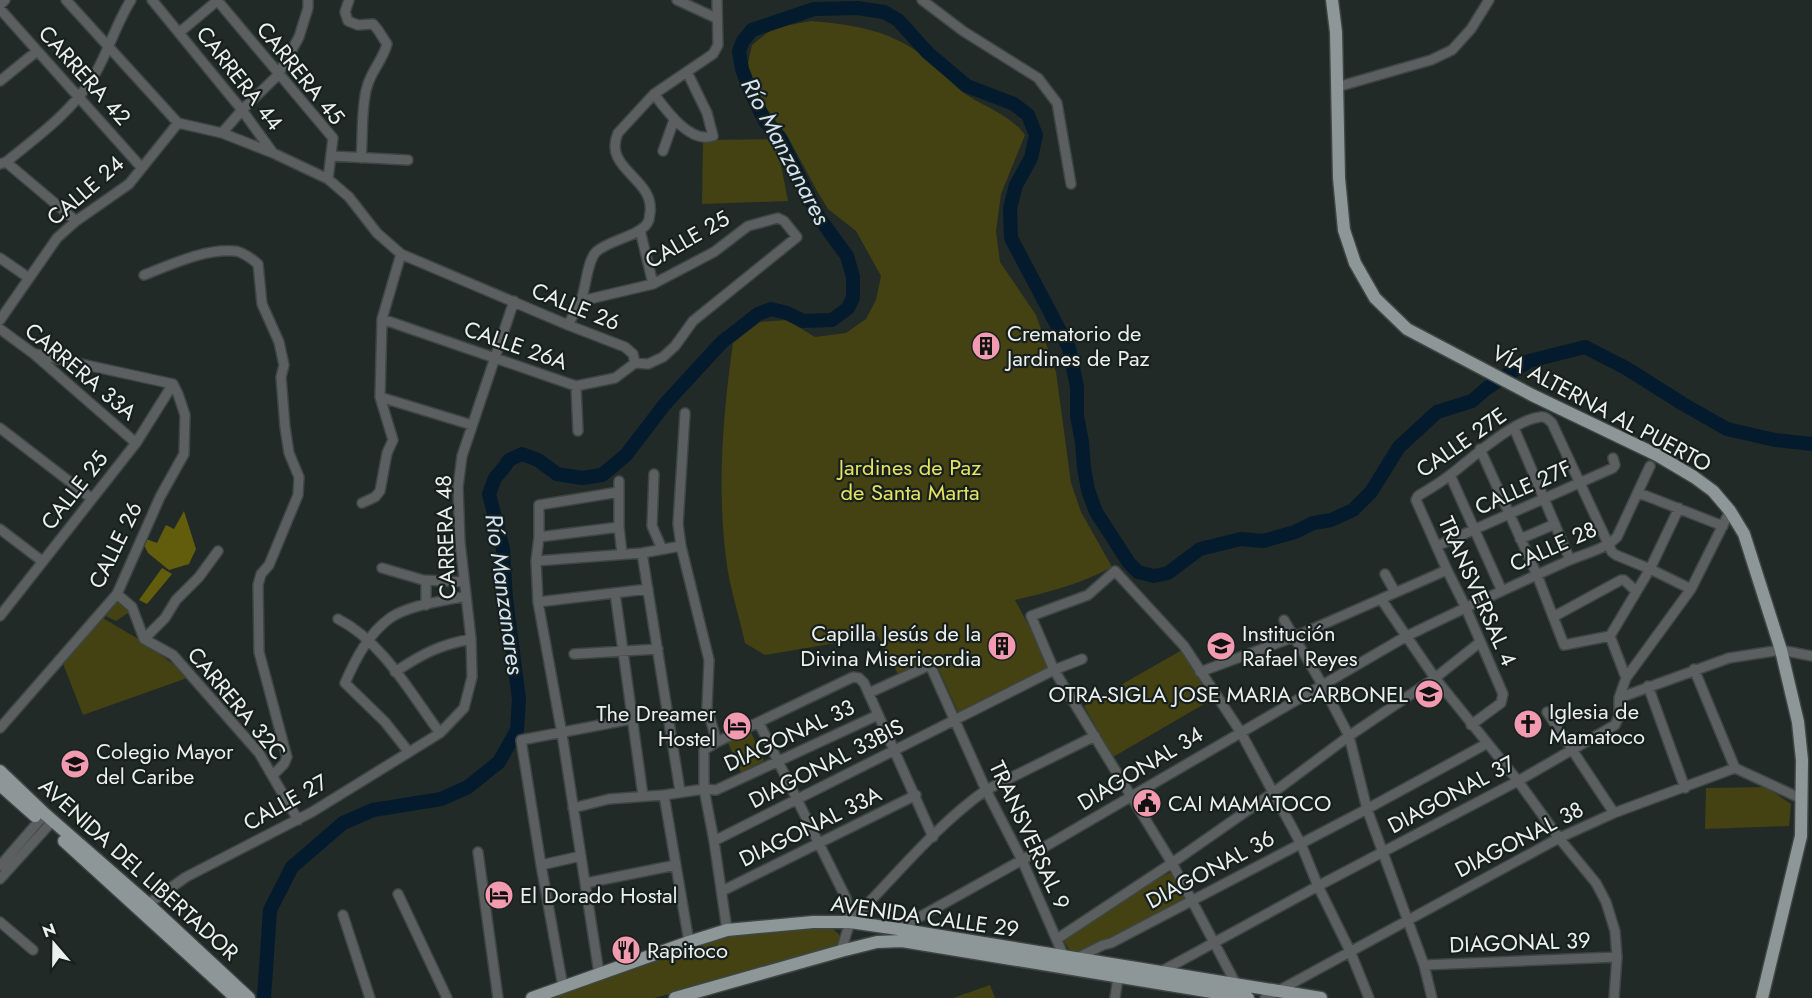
<svg xmlns="http://www.w3.org/2000/svg" width="1812" height="998" font-family="Jost,sans-serif">
  <style>
    .green { fill: #444213 }
    .forest { fill: #615d0d }
    .lines { fill: none; stroke-linecap: round; stroke-linejoin: round }
    .river { stroke: #041b2e; stroke-width: 14 }
    .minor-casing { stroke: #3d4643; stroke-width: 12 }
    .major-casing { stroke: #3d4643; stroke-width: 15 }
    .minor { stroke: #5b5f60; stroke-width: 9 }
    .major { stroke: #8e9798; stroke-width: 12 }
    .labels { text-anchor: middle; dominant-baseline: central; stroke-width: 4.5; stroke-linejoin: round; paint-order: stroke }
    .street-label { font-size: 22px; fill: #ebf0ef; stroke: #18201e }
    .poi-label { font-size: 22px; fill: #ebf0ef; stroke: #18201e; text-anchor: start }
    .park-label { font-size: 22px; fill: #e6e262; stroke: #18201e }
    .water-label { font-size: 24px; font-style: italic; fill: #d3e5f5; stroke: #18201e }
  </style>
  <rect width="100%" height="100%" fill="#212a27"/>
  <path class="green" d="M811,21C855,25 892,30 927,59C939,69 949,81 961,91C981,106 1010,114 1025,135L1001,194L996,231L1000,262L1036,315L1056,372L1071,483L1081,512L1112,567C1081,584 1049,592 1015,600L1051,667L959,714L934,659L899,676L878,636L765,655L745,643C739,615 729,586 726,558C717,486 723,414 733,343L760,322L787,320L815,337L846,333L866,319L876,300L881,276L856,231L828,209L817,191L788,137L751,88L747,68L752,45L773,28Z
    M776,139L788,201L702,204L703,140Z
    M117,598L131,611L116,621L104,615Z
    M101,617L145,643L190,677L83,715L62,661Z
    M1182,650L1211,700L1113,757L1084,706Z
    M750,730L764,761L741,772L727,741Z
    M1766,787L1791,804L1789,826L1705,829L1706,788Z
    M1171,872L1189,902L1073,956L1062,938L1116,902Z
    M830,927L839,934L841,940L834,951L654,998H540L737,934Z
    M990,985L995,998H953Z"/>
  <path class="forest" d="M184,511L196,549L189,564L169,570L148,553L144,545L146,539L157,543L166,525L174,529Z
    M162,568L172,574L147,604L139,600Z"/>
  <g class="lines">
    <path class="river" d="M264,998L270,910L292,867L343,823L373,810L441,799L468,787L499,762L517,730L519,699L506,599L503,549L489,494L495,478L505,466L509,460L522,454L538,460L557,474L582,478L602,475L626,455L665,404L722,342L758,314L771,309L787,313L803,321L832,320L848,308L853,298V277L847,256L818,216L780,138L765,121L751,93L742,69L739,51L743,41L752,30L814,9L857,8L884,12L898,20L928,53L967,86L1014,104L1028,115L1036,135L1031,158L1016,185L1010,208L1011,238L1069,348L1077,387V416L1082,442L1084,468L1088,490L1096,512L1129,563L1138,572L1154,576L1168,573L1200,549L1241,539L1263,541L1295,532L1313,523L1331,520L1353,510L1371,492L1399,447L1437,412L1472,401L1487,388L1529,361L1585,347L1626,368L1683,404L1727,429L1775,440L1812,444"/>
    <g class="minor-casing">
      <path id="minor" d="M66,0L178,123L222,133L273,153L328,179L349,197L377,233L401,254L568,325L625,347L633,354L635,363
        M152,0L242,110L273,153
        M217,0L333,138L328,179
        M349,0L345,12L348,21L358,25L373,24L378,30L387,44C383,60 371,71 367,87C361,106 363,137 361,158
        M677,0L716,18
        M922,0L963,31L1038,78L1057,103L1071,184
        M0,5L5,0
        M0,9L141,167
        M180,32L218,0
        M0,81L37,51
        M1337,87L1431,60L1452,50L1471,29L1489,0
        M654,94C666,110 690,144 713,136L707,113L687,72
        M222,133L242,110L278,75L299,37L308,8V0
        M663,151L674,120
        M331,156L408,160
        M6,162L76,221
        M0,164L6,162C37,137 70,113 92,79C108,54 115,25 131,0
        M640,230L653,284
        M0,258L29,278
        M144,275C170,265 206,248 234,251C242,251 252,259 258,264L262,304L279,342L284,365L281,377L285,427L289,453L299,477L298,495L269,565L261,574L258,585L259,652L287,757L284,764L273,775
        M581,301L653,284L714,252L748,226L778,218L784,221L797,237L693,321L675,346L663,357L648,364L635,363
        M382,319L576,386L615,378L635,363
        M0,320L57,238L76,221L129,184L178,123
        M568,325C572,317 577,309 581,300C586,288 587,261 596,252C608,240 641,236 648,222C650,219 649,216 650,213C655,178 602,169 618,133L654,94L713,54L718,45L717,0
        M0,329L34,354L136,443
        M36,354L173,384
        M576,386L578,431
        M380,397L472,425
        M685,413L678,524L681,546L709,660L707,708L717,742
        M0,428L91,498
        M1514,428L1570,560
        M1480,449L1537,575L1564,645L1610,636L1650,569L1679,508
        M654,474L652,526L662,549
        M1450,475L1502,591
        M619,481V527L622,554
        M1639,493L1723,526
        M362,503L375,497L380,491L387,453L393,440L380,397L382,319L401,254
        M0,529L42,561
        M539,537L619,527
        M1520,539L1555,524
        M1437,546L1613,468L1615,465L1613,458
        M642,553L680,791
        M536,561L642,553L681,546
        M382,568L423,580L464,582
        M1385,574L1395,592
        M426,580V605
        M615,593L643,796
        M117,594L132,607L144,639L173,655L259,753L298,820
        M1381,599L1435,678L1518,781L1559,838L1596,883L1606,902L1615,931L1617,957L1614,998
        M538,602L648,589
        M0,616L136,443L173,384
        M1553,617L1621,580H1624L1636,591
        M338,619C382,641 411,694 440,733
        M1284,620L1322,684L1349,736L1367,809L1424,965L1432,998
        M1610,636L1626,678
        M144,639L165,618L176,600L199,577L218,551
        M574,654L658,649
        M1694,669L1735,768
        M395,672C422,654 439,645 471,639
        M1200,672L1294,637L1447,570
        M1648,686L1685,788
        M869,693L930,665L986,790L1022,860L1065,959
        M1619,698L1729,658L1781,650L1812,656
        M1547,712L1614,813
        M759,723L846,898L850,922L841,951
        M1471,725L1501,703L1503,694L1465,606L1447,570L1416,500L1418,496C1429,489 1440,483 1450,475C1471,459 1513,420 1540,417C1545,416 1548,419 1552,423L1612,552L1616,555L1650,569L1691,589
        M0,728L117,594L160,497L184,454L185,415L178,394L173,384
        M408,751L385,722L345,683C355,660 368,634 390,618C409,605 443,601 466,596
        M664,795L689,942
        M573,808L609,799L664,795L704,789L716,790L878,715
        M714,841L1054,670L1082,659
        M478,852L498,998
        M541,865L581,856
        M0,866L45,814
        M0,879L48,826L51,819
        M586,883L676,865
        M722,891L916,795
        M398,894L447,998
        M148,904L186,877L312,812L440,733L464,708L472,677L471,639L460,542L458,487L462,456L514,301
        M343,915L370,998
        M0,922L33,950
        M850,922C894,878 935,826 986,790L1095,736
        M898,929L1022,860L1405,637C1457,611 1510,587 1563,563C1581,554 1603,551 1617,537L1650,466
        M727,930L714,841L704,789V750L717,742L853,677L859,678L864,683L933,837
        M1057,939L1172,863L1274,792L1349,736L1435,678L1479,643
        M1077,958L1103,945L1111,943L1367,809L1486,744
        M1424,965L1617,957
        M1162,971L1318,886L1518,781L1615,725L1619,716V698L1626,678L1691,589L1730,511
        M599,973L562,734L538,602L536,561L539,537V505L619,492
        M1236,984L1172,863L1054,670L1031,616L1088,595L1115,571L1184,646L1240,731L1301,844L1318,886L1350,951L1369,998
        M563,987L541,865L521,740L632,719
        M1115,998L1118,977
        M1265,998L1559,838L1614,813L1735,768L1802,799"/>
    </g>
    <g class="major-casing">
      <path id="major" d="M1332,0L1336,32L1339,178L1344,230L1355,263L1375,298L1407,329L1532,395L1657,455L1694,477L1713,491L1730,511L1744,534L1781,650L1798,722L1802,760L1801,836L1762,998
        M0,771L45,814L148,904L249,998
        M0,785L35,816
        M64,841L236,998
        M532,998L689,942L727,930L813,922H850L898,929L1321,998
        M675,998L841,951L877,942L902,941L1248,998"/>
    </g>
    <use href="#minor" class="minor"/>
    <use href="#major" class="major"/>
  </g>
  <defs>
    <g id="building-disc" transform="scale(1.5)"><circle r="9.5" fill="#f19ab0" stroke="#18201e"/><path d="M-4-6H4V6H1V3H-1V6H-4ZM-2.5-4.3h1.7v1.8h-1.7ZM.8-4.3h1.7v1.8H.8ZM-2.5-1h1.7V.8h-1.7ZM.8-1h1.7V.8H.8Z" fill="#111"/></g>
    <g id="school-disc" transform="scale(1.5)"><circle r="9.5" fill="#f19ab0" stroke="#18201e"/><path d="M0-5L7-2L0 1L-7-2ZM-4 1L0 2.5L4 1V4Q0 6-4 4Z" fill="#111"/></g>
    <g id="church-disc" transform="scale(1.5)"><circle r="9.5" fill="#f19ab0" stroke="#18201e"/><path d="M-1.2-6h2.4v3.5h3.3v2.4h-3.3V6h-2.4V-.1h-3.3v-2.4h3.3Z" fill="#111"/></g>
    <g id="hotel-disc" transform="scale(1.5)"><circle r="9.5" fill="#f19ab0" stroke="#18201e"/><path d="M-6-4.5h1.5V1H6V5H4.5V3h-9V5H-6ZM-4 0a1.8 1.8 0 1 1 3.6 0ZM.5 0V-2.5h3Q6-2.5 6 0Z" fill="#111"/></g>
    <g id="civic-disc" transform="scale(1.5)"><circle r="9.5" fill="#f19ab0" stroke="#18201e"/><path d="M-.6-6.5H3V-4.5H.6V-3L4-1V1h2V6H-6V1h2V-1L-.6-3ZM-1.2 2.5V6h2.4V2.5Z" fill="#111"/></g>
    <g id="restaurant-disc" transform="scale(1.5)"><circle r="9.5" fill="#f19ab0" stroke="#18201e"/><path d="M-5-6h1v4h1v-4h1v4h1v-4h1v5L-1.5 .5V6h-2V.5L-5-1ZM5-6V6H3V1.5H1.5Q1.5-4 5-6Z" fill="#111"/></g>
  </defs>
  <g fill-rule="evenodd">
    <use href="#building-disc" x="986" y="346"/>
    <use href="#building-disc" x="1002" y="646"/>
    <use href="#school-disc" x="1221" y="646"/>
    <use href="#school-disc" x="1429" y="694"/>
    <use href="#church-disc" x="1528" y="724"/>
    <use href="#hotel-disc" x="737" y="726"/>
    <use href="#school-disc" x="75" y="764"/>
    <use href="#civic-disc" x="1147" y="803"/>
    <use href="#hotel-disc" x="499" y="895"/>
    <use href="#restaurant-disc" x="626" y="950"/>
  </g>
  <g class="labels">
    <g class="street-label">
      <text transform="translate(301 73) rotate(51)">CARRERA 45</text>
      <text transform="translate(85 75) rotate(48)">CARRERA 42</text>
      <text transform="translate(240 78) rotate(52)">CARRERA 44</text>
      <text transform="translate(85 190) rotate(-41)">CALLE 24</text>
      <text transform="translate(687 239) rotate(-30)">CALLE 25</text>
      <text transform="translate(576 306) rotate(22)">CALLE 26</text>
      <text transform="translate(516 345) rotate(19)">CALLE 26A</text>
      <text transform="translate(81 371) rotate(40)">CARRERA 33A</text>
      <text transform="translate(1602 408) rotate(28)">VÍA ALTERNA AL PUERTO</text>
      <text transform="translate(1461 442) rotate(-35)">CALLE 27E</text>
      <text transform="translate(1523 487) rotate(-24)">CALLE 27F</text>
      <text transform="translate(74 490) rotate(-52)">CALLE 25</text>
      <text transform="translate(445 537) rotate(-92)">CARRERA 48</text>
      <text transform="translate(115 545) rotate(-64)">CALLE 26</text>
      <text transform="translate(1553 546) rotate(-24)">CALLE 28</text>
      <text transform="translate(1478 591) rotate(66)">TRANSVERSAL 4</text>
      <text transform="translate(237 703) rotate(50)">CARRERA 32C</text>
      <text transform="translate(789 735) rotate(-25)">DIAGONAL 33</text>
      <text transform="translate(826 763) rotate(-27)">DIAGONAL 33BIS</text>
      <text transform="translate(1140 768) rotate(-31)">DIAGONAL 34</text>
      <text transform="translate(1451 794) rotate(-28)">DIAGONAL 37</text>
      <text transform="translate(285 802) rotate(-29)">CALLE 27</text>
      <text transform="translate(810 826) rotate(-26)">DIAGONAL 33A</text>
      <text transform="translate(1030 835) rotate(65)">TRANSVERSAL 9</text>
      <text transform="translate(1519 839) rotate(-27)">DIAGONAL 38</text>
      <text transform="translate(139 869) rotate(42)">AVENIDA DEL LIBERTADOR</text>
      <text transform="translate(1210 869) rotate(-28)">DIAGONAL 36</text>
      <text transform="translate(925 916) rotate(8)">AVENIDA CALLE 29</text>
      <text transform="translate(1520 942) rotate(-2)">DIAGONAL 39</text>
    </g>
    <g class="poi-label">
      <text x="1007" y="333">Crematorio de<tspan x="1007" dy="25">Jardines de Paz</tspan></text>
      <text x="981" y="633" text-anchor="end">Capilla Jesús de la<tspan x="981" dy="25">Divina Misericordia</tspan></text>
      <text x="1242" y="633">Institución<tspan x="1242" dy="25">Rafael Reyes</tspan></text>
      <text x="1408" y="694" text-anchor="end">OTRA-SIGLA JOSE MARIA CARBONEL</text>
      <text x="1549" y="711">Iglesia de<tspan x="1549" dy="25">Mamatoco</tspan></text>
      <text x="716" y="713" text-anchor="end">The Dreamer<tspan x="716" dy="25">Hostel</tspan></text>
      <text x="96" y="751">Colegio Mayor<tspan x="96" dy="25">del Caribe</tspan></text>
      <text x="1168" y="803">CAI MAMATOCO</text>
      <text x="520" y="895">El Dorado Hostal</text>
      <text x="647" y="950">Rapitoco</text>
    </g>
    <g class="park-label">
      <text x="910" y="467">Jardines de Paz<tspan x="910" dy="25">de Santa Marta</tspan></text>
    </g>
    <g class="water-label">
      <text transform="translate(786 151) rotate(62)">Río Manzanares</text>
      <text transform="translate(505 594) rotate(82)">Río Manzanares</text>
    </g>
  </g>
  <g transform="translate(54 944) rotate(340)" stroke="#18201e" stroke-width="4.5" paint-order="stroke">
  <path d="M0-4.5L10 22L0 15L-10 22Z" fill="#ebf0ef"/>
  <text y="-9" font-size="16" font-weight="bold" text-anchor="middle" fill="#ebf0ef">N</text>
  </g>
</svg>
